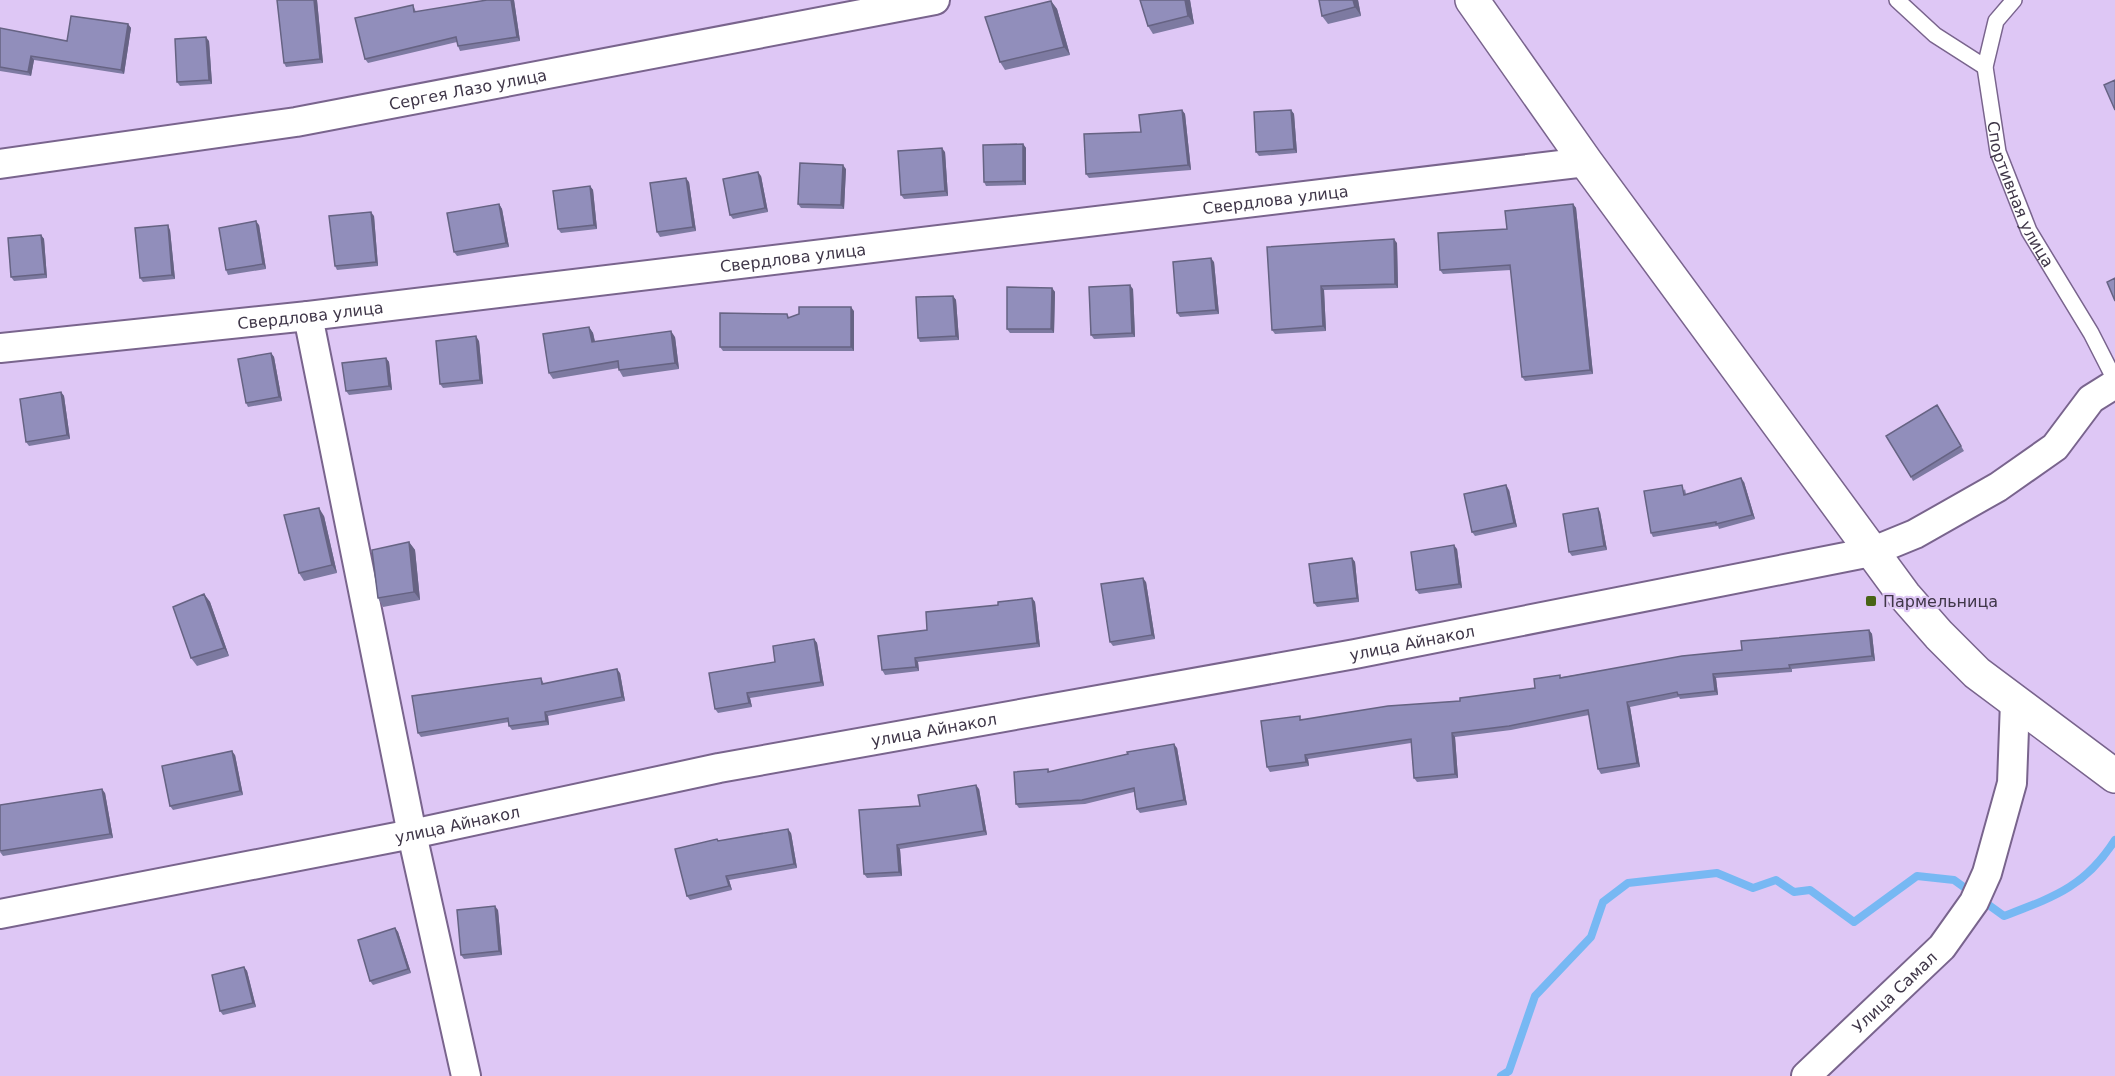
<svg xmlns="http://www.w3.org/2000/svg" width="2115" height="1076" font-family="'DejaVu Sans',sans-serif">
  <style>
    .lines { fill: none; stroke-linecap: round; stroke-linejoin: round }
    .stream { stroke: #77b8f3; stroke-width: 8 }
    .lane-casing { stroke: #79648d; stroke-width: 18 }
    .street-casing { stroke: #79648d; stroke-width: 32 }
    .secondary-casing { stroke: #79648d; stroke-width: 36 }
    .lane { stroke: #fff; stroke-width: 15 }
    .street { stroke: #fff; stroke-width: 28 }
    .secondary { stroke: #fff; stroke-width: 33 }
    .wall { fill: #7d7aa1 }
    .shaded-wall { fill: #666383 }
    .building { fill: #918ebb; stroke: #666383; stroke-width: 1.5 }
    .poi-dot { fill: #486415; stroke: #dec7f5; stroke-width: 2 }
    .labels { text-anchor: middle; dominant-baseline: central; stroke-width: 4.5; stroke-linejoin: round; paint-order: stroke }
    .street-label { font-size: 16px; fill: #3f3648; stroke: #dec7f5 }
    .poi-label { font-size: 16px; fill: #3f3648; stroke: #dec7f5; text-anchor: start }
  </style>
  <rect width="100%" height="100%" fill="#dec7f5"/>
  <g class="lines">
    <path class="stream" d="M1501,1076L1509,1071L1535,996L1591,937L1603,902L1628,883L1717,873L1753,888L1776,880L1794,892L1810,890L1854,922L1917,876L1954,880L2004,916C2054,897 2085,887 2115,840"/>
    <g class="lane-casing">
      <g id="lane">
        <path d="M1897,0L1935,35L1985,67"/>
        <path id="s1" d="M2014,0L1996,21L1985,67L1998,152L2029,231L2091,333L2115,380"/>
      </g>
    </g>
    <g class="street-casing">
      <g id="street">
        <path id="s2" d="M0,164L296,122L935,0"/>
        <path d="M308,316L412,834L466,1076"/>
        <path id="s3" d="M0,348L308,316L1586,162"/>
        <path id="s4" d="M0,914L412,834L719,768L1355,654L1871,552L1915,534L1998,487L2055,447L2091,399L2115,384"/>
        <path id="s5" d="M1806,1076L1942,947L1974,902L1987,873L2012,783L2015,702"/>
      </g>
    </g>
    <g class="secondary-casing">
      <path id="secondary" d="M1472,0L1586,162L1904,595L1939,635L1977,673L2115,776"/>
    </g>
    <use href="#lane" class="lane"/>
    <use href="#street" class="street"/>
    <use href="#secondary" class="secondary"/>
  </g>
  <path class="wall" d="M277,0H317L323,63L286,67L284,63Z
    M514,0L520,41L460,51L458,46L457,42L368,63L365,59L413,5L416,12Z
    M1140,0H1190L1194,24L1153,34L1148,26Z
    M1319,0H1358L1361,16L1328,24L1322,16Z
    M1051,1L1057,9L1070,55L1005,70L1000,62Z
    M128,24L131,28L124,74L34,60L31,76L0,71V28L67,41Z
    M209,41L212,84L180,86L177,82Z
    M1182,110L1185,114L1191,170L1089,178L1086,174L1141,132Z
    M1291,110L1294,114L1297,153L1259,156L1256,152Z
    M1023,144L1026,148V185L986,186L984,182Z
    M945,152L948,196L904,199L901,195Z
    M846,169L844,209L801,208L798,204Z
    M761,176L768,212L733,219L730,215Z
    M689,182L696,231L660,237L657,232Z
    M590,186L593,190L597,229L561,233L558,229Z
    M499,204L502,209L509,247L457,256L454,252Z
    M1573,204L1576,208L1593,374L1525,381L1522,377L1511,270L1443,274L1440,270L1507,229Z
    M374,216L378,266L337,270L335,266Z
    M259,225L266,269L228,275L226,270Z
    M170,230L175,279L143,282L140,278Z
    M41,235L44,239L47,278L14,281L11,277Z
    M1397,243L1398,288L1324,290L1326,331L1275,334L1272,330L1267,247Z
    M1214,262L1219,314L1180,317L1177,313Z
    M1052,288L1055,292L1054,333H1010L1007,329Z
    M1133,289L1135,337L1094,339L1091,335Z
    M953,296L956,300L959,340L920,342L918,338Z
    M854,311V351H723L720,347L787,314L789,318L799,314Z
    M589,327L593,333L595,341L675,337L679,369L623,377L619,370V368L553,379L549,373Z
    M479,341L483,384L443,388L440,384Z
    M271,353L274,357L282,401L248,407L246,403Z
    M386,358L389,362L392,390L349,395L346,391Z
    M61,392L64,396L70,439L29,446L26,442Z
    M1937,405L1964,451L1913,481L1911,477Z
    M1744,482L1755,519L1719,529L1718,526L1653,537L1651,533L1685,489L1686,494Z
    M1509,490L1517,527L1475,536L1472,532Z
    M1600,512L1607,550L1572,556L1569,552Z
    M324,516L337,573L304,581L299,573Z
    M409,542L415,550L420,600L383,607L378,598Z
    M1457,549L1462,588L1419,594L1416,590Z
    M1352,558L1355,562L1359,602L1317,607L1314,603Z
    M1146,582L1155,639L1113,646L1110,642Z
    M204,594L210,602L229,656L197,666L191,658Z
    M1032,598L1035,602L1040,647L918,662L919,671L885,675L882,670L927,630L998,605Z
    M1869,630L1872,634L1875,661L1792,669V672L1716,678L1718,695L1680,699L1679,697L1630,707L1640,767L1601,774L1598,769L1589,715L1511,730L1455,737L1458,778L1417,782L1414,778L1411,743L1308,759L1309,766L1270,772L1267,767L1303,720L1460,701L1535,688L1562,677Z
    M814,639L817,643L824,686L750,698L752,707L718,713L715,709L775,662Z
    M620,673L625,701L548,716L549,725L512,730L509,726V722L421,737L418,733L541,678L544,684Z
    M1177,748L1187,805L1140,813L1137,809L1134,792L1085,804L1019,808L1016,804L1048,769L1050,772Z
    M235,755L243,795L173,810L170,806Z
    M979,789L987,835L900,849L902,876L867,878L864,874L920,806Z
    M105,793L113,838L3,856L0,852Z
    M791,833L797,868L729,880L732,890L690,900L687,896L717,839L719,841Z
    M498,910L502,955L464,959L461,955Z
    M395,928L398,932L411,973L373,985L370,981Z
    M244,967L247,971L256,1007L223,1015L220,1011Z"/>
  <path class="shaded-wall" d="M314,0H317L323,63L320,59Z
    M511,0H514L520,41L517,37Z
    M1185,0H1190L1194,24L1188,16Z
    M1353,0H1358L1361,16L1355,7Z
    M1051,1L1057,9L1070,55L1064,47Z
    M128,24L131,28L124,74L121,70Z
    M206,37L209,41L212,84L209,80Z
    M31,56L34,60L31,76L28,72Z
    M1182,110L1185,114L1191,170L1188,165Z
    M1291,110L1294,114L1297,153L1294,149Z
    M1023,144L1026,148V185L1023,181Z
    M942,148L945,152L948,196L945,191Z
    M843,165L846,169L844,209L841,205Z
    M758,172L761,176L768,212L765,208Z
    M686,178L689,182L696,231L693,227Z
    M590,186L593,190L597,229L594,225Z
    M499,204L502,209L509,247L506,243Z
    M1573,204L1576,208L1593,374L1590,370Z
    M371,212L374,216L378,266L376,262Z
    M256,221L259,225L266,269L263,264Z
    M168,225L170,230L175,279L172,275Z
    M41,235L44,239L47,278L45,274Z
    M1394,239L1397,243L1398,288L1395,284Z
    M1211,258L1214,262L1219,314L1216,310Z
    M1130,285L1133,289L1135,337L1132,333Z
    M1321,286L1324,290L1326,331L1323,326Z
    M1052,288L1055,292L1054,333L1051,329Z
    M953,296L956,300L959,340L956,336Z
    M851,307L854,311V351L851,347Z
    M589,327L593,333L596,348L592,342Z
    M671,331L675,337L679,369L675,363Z
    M476,336L479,341L483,384L480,380Z
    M271,353L274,357L282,401L279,397Z
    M386,358L389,362L392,390L389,386Z
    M61,392L64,396L70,439L67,435Z
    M1741,478L1744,482L1755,519L1752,515Z
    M1506,485L1509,490L1517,527L1514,523Z
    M319,508L324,516L337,573L332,565Z
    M1598,508L1600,512L1607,550L1604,546Z
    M409,542L415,550L420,600L414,592Z
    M1454,545L1457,549L1462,588L1459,584Z
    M1352,558L1355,562L1359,602L1357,598Z
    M1143,578L1146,582L1155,639L1152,635Z
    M204,594L210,602L229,656L224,648Z
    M1032,598L1035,602L1040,647L1037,643Z
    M1869,630L1872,634L1875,661L1872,656Z
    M814,639L817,643L824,686L821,682Z
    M915,658L918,662L919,671L916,667Z
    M617,669L620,673L625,701L622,697Z
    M1713,674L1716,678L1718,695L1715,691Z
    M747,693L750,698L752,707L749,703Z
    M1627,702L1630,707L1640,767L1637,763Z
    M545,712L548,716L549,725L546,721Z
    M1452,733L1455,737L1458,778L1455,774Z
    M1174,744L1177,748L1187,805L1184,800Z
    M232,751L235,755L243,795L240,791Z
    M1305,755L1308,759L1309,766L1306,762Z
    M976,785L979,789L987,835L984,831Z
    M102,789L105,793L113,838L110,834Z
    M788,829L791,833L797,868L794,864Z
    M897,845L900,849L902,876L899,872Z
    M726,876L729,880L732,890L729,886Z
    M495,906L498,910L502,955L499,951Z
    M395,928L398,932L411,973L408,969Z
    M244,967L247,971L256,1007L253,1003Z"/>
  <path class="building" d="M277,0H314L320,59L284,63Z
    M487,0H511L517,37L458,46L456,37L365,59L355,18L413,5L414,12Z
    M1140,0H1185L1188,16L1148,26Z
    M1319,0H1353L1355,7L1322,16Z
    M1051,1L1064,47L1000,62L985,17Z
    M71,16L128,24L121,70L31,56L28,72L0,67V28L67,41Z
    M206,37L209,80L177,82L175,39Z
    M2115,80V110L2104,85Z
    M1182,110L1188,165L1086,174L1084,134L1141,132L1139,115Z
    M1291,110L1294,149L1256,152L1254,112Z
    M1023,144V181L984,182L983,145Z
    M942,148L945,191L901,195L898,151Z
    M800,163L843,165L841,205L798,204Z
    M758,172L765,208L730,215L723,179Z
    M686,178L693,227L657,232L650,183Z
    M590,186L594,225L558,229L553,191Z
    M499,204L506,243L454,252L447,213Z
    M1573,204L1590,370L1522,377L1510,265L1440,270L1438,233L1507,229L1505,211Z
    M371,212L376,262L335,266L329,216Z
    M256,221L263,264L226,270L219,228Z
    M168,225L172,275L140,278L135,228Z
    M41,235L45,274L11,277L8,238Z
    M1394,239L1395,284L1321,286L1323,326L1272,330L1267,247Z
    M1211,258L1216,310L1177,313L1173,262Z
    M2115,278V301L2107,282Z
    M1130,285L1132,333L1091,335L1089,287Z
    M1007,287L1052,288L1051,329H1007Z
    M953,296L956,336L918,338L916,297Z
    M799,307H851V347H720V313L787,314L788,318L799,314Z
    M589,327L592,342L671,331L675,363L619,370L618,361L549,373L543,334Z
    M476,336L480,380L440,384L436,341Z
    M271,353L279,397L246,403L238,359Z
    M386,358L389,386L346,391L342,363Z
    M61,392L67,435L26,442L20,399Z
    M1937,405L1961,446L1911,477L1886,436Z
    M1741,478L1752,515L1716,524V522L1651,533L1644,491L1682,485L1684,495Z
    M1506,485L1514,523L1472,532L1464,494Z
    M319,508L332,565L299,573L284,515Z
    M1598,508L1604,546L1569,552L1563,514Z
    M409,542L414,592L378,598L372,550Z
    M1454,545L1459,584L1416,590L1411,552Z
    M1352,558L1357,598L1314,603L1309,564Z
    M1143,578L1152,635L1110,642L1101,584Z
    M204,594L224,648L191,658L173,607Z
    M1032,598L1037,643L915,658L916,667L882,670L878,636L927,630L926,612L998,605V602Z
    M1869,630L1872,656L1789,665L1790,668L1713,674L1715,691L1678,695L1677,692L1627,702L1637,763L1598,769L1588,710L1509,726L1452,733L1455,774L1414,778L1411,739L1305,755L1306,762L1267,767L1261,721L1300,716V720L1388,706L1460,701V698L1535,688L1534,679L1560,675V678L1682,656L1742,650L1741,641Z
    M814,639L821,682L747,693L749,703L715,709L709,673L775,662L773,646Z
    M617,669L622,697L545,712L546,721L509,726L508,718L418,733L412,696L541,678L542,684Z
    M1174,744L1184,800L1137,809L1134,788L1082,800L1016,804L1014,772L1048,769V772L1128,754L1127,752Z
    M232,751L240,791L170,806L162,766Z
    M976,785L984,831L897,845L899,872L864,874L859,810L920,806L918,795Z
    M102,789L110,834L0,851V805Z
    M788,829L794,864L726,876L729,886L687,896L675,849L717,839L718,841Z
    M495,906L499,951L461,955L457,910Z
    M395,928L408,969L370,981L358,940Z
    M244,967L253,1003L220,1011L212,975Z"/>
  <rect class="poi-dot" x="1865" y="595" width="12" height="12" rx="3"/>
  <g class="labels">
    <g class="street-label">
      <text stroke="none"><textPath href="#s2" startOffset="474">Сергея Лазо улица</textPath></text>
      <text stroke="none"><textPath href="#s1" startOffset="208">Спортивная улица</textPath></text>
      <text stroke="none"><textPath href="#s3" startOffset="1284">Свердлова улица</textPath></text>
      <text stroke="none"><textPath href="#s3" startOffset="798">Свердлова улица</textPath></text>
      <text stroke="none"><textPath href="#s3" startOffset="312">Свердлова улица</textPath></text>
      <text stroke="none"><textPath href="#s4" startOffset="1438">улица Айнакол</textPath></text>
      <text stroke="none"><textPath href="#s4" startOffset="952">улица Айнакол</textPath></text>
      <text stroke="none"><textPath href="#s4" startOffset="466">улица Айнакол</textPath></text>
      <text stroke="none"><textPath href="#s5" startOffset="122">Улица Самал</textPath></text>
    </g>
    <g class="poi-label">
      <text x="1883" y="601">Пармельница</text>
    </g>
  </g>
</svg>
